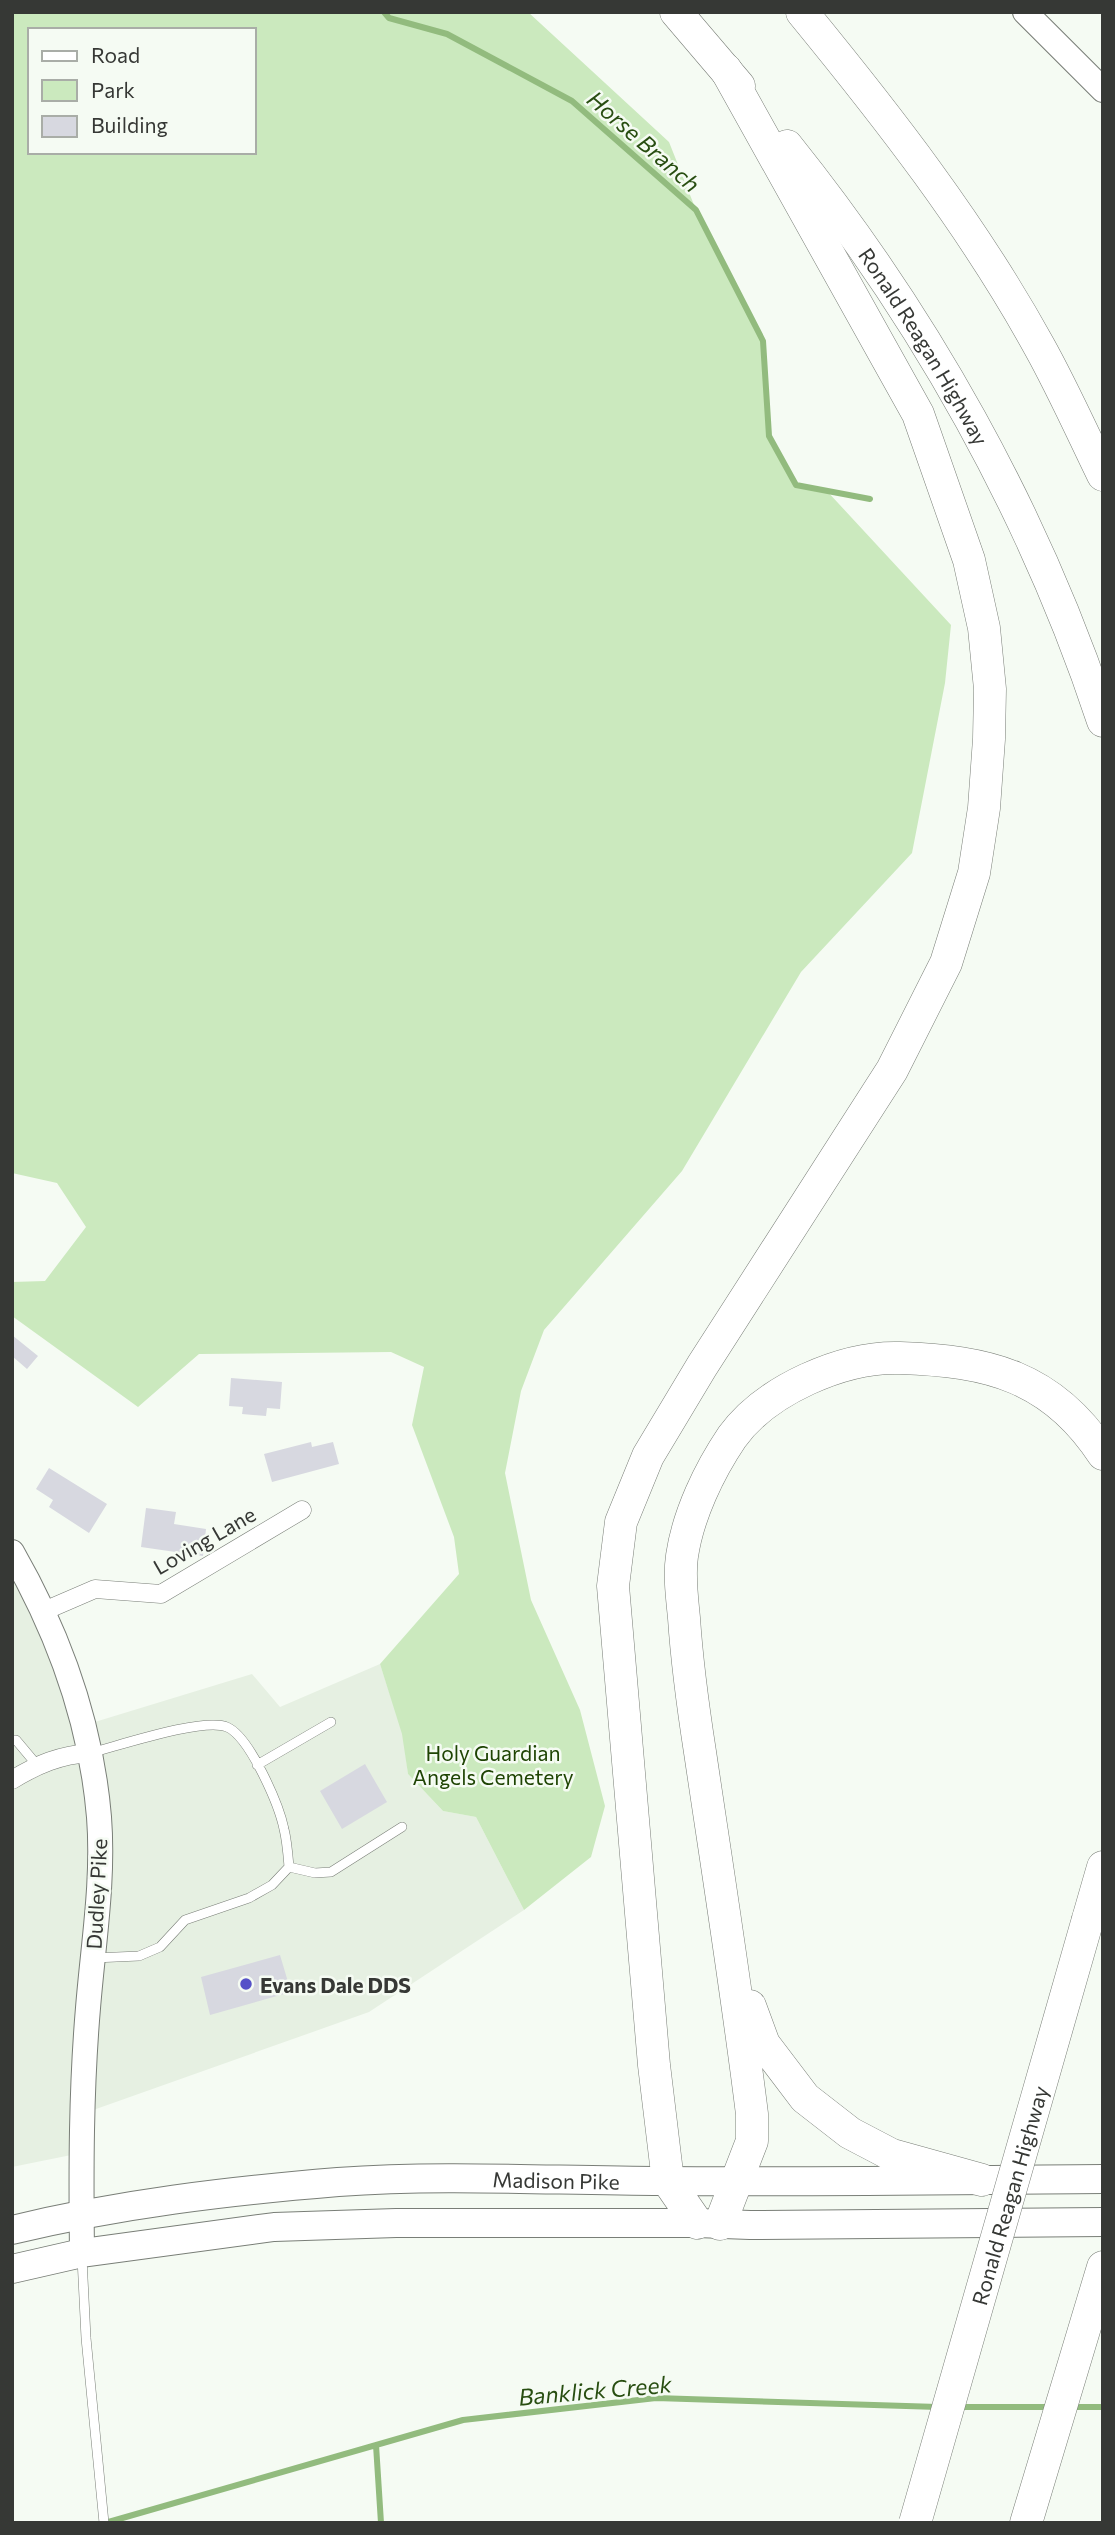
<svg xmlns="http://www.w3.org/2000/svg" width="1115" height="2535" font-family="Commissioner,sans-serif">
  <style>
    .built { fill: #e6f0e2 }
    .green { fill: #cbe9be; fill-rule: evenodd }
    .lines { fill: none; stroke-linecap: round; stroke-linejoin: round }
    .stream { stroke: #92bb7e; stroke-width: 6 }
    .building { fill: #d7d8e0 }
    .lane-casing { stroke: #797e77; stroke-width: 10 }
    .street-casing { stroke: #797e77; stroke-width: 19 }
    .secondary-casing { stroke: #797e77; stroke-width: 26 }
    .primary-casing { stroke: #797e77; stroke-width: 30 }
    .highway-casing { stroke: #797e77; stroke-width: 33 }
    .lane { stroke: #fff; stroke-width: 9 }
    .street { stroke: #fff; stroke-width: 18 }
    .secondary { stroke: #fff; stroke-width: 24 }
    .primary { stroke: #fff; stroke-width: 28 }
    .highway { stroke: #fff; stroke-width: 32 }
    .highway-bridge-casing { stroke: #797e77; stroke-width: 33; stroke-linecap: butt }
    .highway-bridge { stroke: #fff; stroke-width: 32 }
    .poi-dot { fill: #5651c8; stroke: #f5fbf3; stroke-width: 2.5 }
    .labels { text-anchor: middle; dominant-baseline: central; stroke-width: 5; stroke-linejoin: round; paint-order: stroke }
    .street-label { font-size: 21px; fill: #363835; stroke: #f5fbf3 }
    .park-label { font-size: 21px; fill: #1e4403; stroke: #f5fbf3 }
    .poi-label { font-size: 21px; font-weight: bold; fill: #363835; stroke: #f5fbf3; text-anchor: start }
    .water-label { font-size: 23px; font-style: italic; fill: #284e11; stroke: #f5fbf3 }
  </style>
  <rect width="100%" height="100%" fill="#f5fbf3"/>
  <path class="built" d="M12,1552L85,1725L252,1674L280,1707L380,1664L403,1734L408,1774L443,1811L476,1817L524,1910L369,2012L82,2114L81,2153L12,2167Z"/>
  <path class="green" d="M12,12H528L669,142L696,210L763,341L769,436L796,484L826,490L951,625L945,683L912,853L801,972L682,1171L544,1330L521,1391L505,1473L531,1600L580,1710L605,1806L591,1857L524,1910L476,1817L443,1811L408,1774L402,1734L380,1664L459,1574L454,1537L412,1425L424,1367L391,1352L199,1354L138,1407L12,1316V1282L45,1281L86,1227L57,1183L12,1173ZM30,30H254V152H30Z"/>
  <g class="lines">
    <path class="stream" d="M384,12L389,18L447,34L572,101L696,210L763,341L769,436L796,485L870,499
      M959,2407H1050
      M1071,2407H1103
      M376,2445L381,2523
      M105,2523L463,2420L656,2398L938,2407"/>
  </g>
  <path class="building" d="M12,1335L38,1356L27,1369L12,1356Z
    M231,1378L282,1382L280,1409L267,1408L266,1416L242,1414L243,1407L229,1406Z
    M311,1442L312,1447L333,1442L339,1464L272,1482L264,1454Z
    M49,1468L107,1504L89,1533L49,1507L53,1500L36,1489Z
    M146,1508L176,1512L174,1524L206,1529L203,1556L141,1547Z
    M365,1764L387,1802L342,1829L320,1791Z
    M280,1955L291,1992L210,2015L201,1977Z"/>
  <g class="lines">
    <g class="lane-casing">
      <path id="lane" d="M12,1740H16L37,1765
        M90,1753C118,1746 203,1717 227,1727C250,1737 279,1805 284,1829C287,1841 288,1855 289,1867L272,1885L249,1898L185,1920L160,1947L139,1956L94,1958
        M257,1765L331,1722
        M289,1867L315,1873L331,1872L402,1827
        M82,2258L86,2338L104,2523"/>
    </g>
    <g class="street-casing">
      <path id="street" d="M44,1611L95,1589L161,1594L302,1510
        M12,1780C38,1764 60,1755 90,1753"/>
    </g>
    <g class="secondary-casing">
      <path id="secondary" d="M1025,12L1103,90
        M12,1552C59,1634 91,1722 99,1817C104,1881 93,1945 88,2008C81,2090 81,2171 82,2253"/>
    </g>
    <g class="primary-casing">
      <g id="primary">
        <path id="s1" d="M12,2230C119,2204 228,2191 338,2182C446,2174 555,2181 663,2181C809,2182 956,2180 1103,2179"/>
        <path d="M12,2269L82,2253L274,2227L396,2223H697L750,2225L1103,2222"/>
      </g>
    </g>
    <g class="highway-casing">
      <g id="highway">
        <path d="M676,12L739,86"/>
        <path d="M802,12C888,117 973,226 1039,346C1062,387 1082,432 1103,475"/>
        <path id="s2" d="M787,146C924,317 1034,512 1103,721"/>
        <path d="M1088,1919L1103,1867"/>
        <path d="M750,2006L764,2044L805,2098L850,2133L892,2155L982,2180"/>
        <path d="M697,2223L668,2181L654,2065L613,1586L621,1522L648,1456L702,1366L892,1070L946,963L974,873L984,808L989,739L990,689L984,628L969,560L918,414L726,70"/>
        <path d="M720,2224L752,2141V2114C737,1993 718,1873 700,1752C693,1707 687,1663 684,1618C682,1597 679,1576 682,1556C688,1515 709,1471 732,1437C766,1390 843,1356 900,1358C988,1361 1052,1376 1103,1454"/>
        <path d="M1026,2523L1103,2267"/>
      </g>
    </g>
    <use href="#lane" class="lane"/>
    <use href="#street" class="street"/>
    <use href="#secondary" class="secondary"/>
    <use href="#primary" class="primary"/>
    <use href="#highway" class="highway"/>
    <g class="highway-bridge-casing">
      <g id="highway-bridge">
        <path id="s3" d="M915,2523L1088,1919"/>
      </g>
    </g>
    <use href="#highway-bridge" class="highway-bridge"/>
  </g>
  <circle class="poi-dot" cx="246" cy="1984" r="7"/>
  <g class="labels">
    <g class="street-label">
      <text stroke="none"><textPath href="#s2" startOffset="243">Ronald Reagan Highway</textPath></text>
      <text transform="translate(204 1540) rotate(-30)">Loving Lane</text>
      <text transform="translate(96 1894) rotate(-87)">Dudley Pike</text>
      <text stroke="none"><textPath href="#s1" startOffset="548">Madison Pike</textPath></text>
      <text stroke="none"><textPath href="#s3" startOffset="341">Ronald Reagan Highway</textPath></text>
    </g>
    <g class="park-label">
      <text x="493" y="1752">Holy Guardian<tspan x="493" dy="24">Angels Cemetery</tspan></text>
    </g>
    <g class="poi-label">
      <text x="260" y="1984">Evans Dale DDS</text>
    </g>
    <g class="water-label">
      <text transform="translate(644 141) rotate(41)">Horse Branch</text>
      <text transform="translate(595 2390) rotate(-5)">Banklick Creek</text>
    </g>
  </g>
  <rect width="1115" height="2535" fill="none" stroke="#363835" stroke-width="28"/>
  <rect x="28" y="28" width="228" height="126" fill="#f5fbf3" stroke="#a9ada7" stroke-width="2"/>
  <rect x="42" y="51" width="35" height="10" fill="#ffffff" stroke="#a9ada7" stroke-width="2"/>
  <text x="91" y="63" font-size="21" fill="#363835">Road</text>
  <rect x="42" y="80" width="35" height="21" fill="#cbe9be" stroke="#a9ada7" stroke-width="2"/>
  <text x="91" y="98" font-size="21" fill="#363835">Park</text>
  <rect x="42" y="116" width="35" height="21" fill="#d7d8e0" stroke="#a9ada7" stroke-width="2"/>
  <text x="91" y="133" font-size="21" fill="#363835">Building</text>
</svg>
